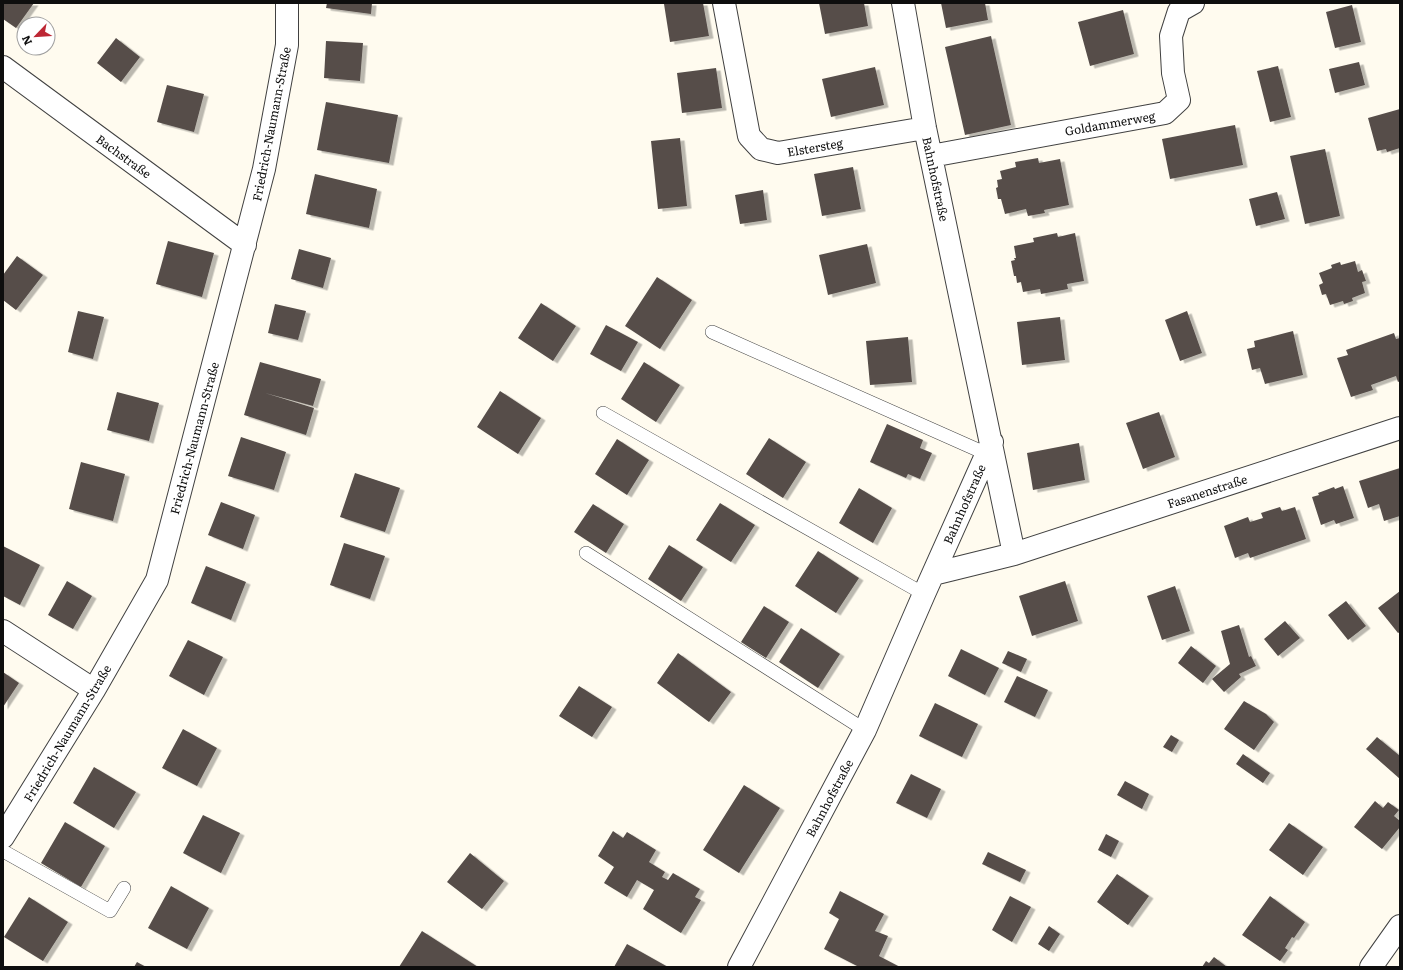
<svg xmlns="http://www.w3.org/2000/svg" width="1403" height="970" font-family="Literata,serif">
  <style>
    .building { fill: #564e4a; filter: url(#shadow) }
    .lines { fill: none; stroke-linecap: round; stroke-linejoin: round }
    .lane-casing { stroke: #414141; stroke-width: 14 }
    .street-casing { stroke: #414141; stroke-width: 24 }
    .lane { stroke: #fff; stroke-width: 13 }
    .street { stroke: #fff; stroke-width: 22 }
    .labels { text-anchor: middle; dominant-baseline: central; stroke-width: 4; stroke-linejoin: round; paint-order: stroke }
    .street-label { font-size: 12px; fill: #0e0e0e; stroke: #fff }
  </style>
  <defs>
    <filter id="shadow"><feDropShadow dx="4.5" dy="2.5" stdDeviation="0" flood-color="#0004"/></filter>
  </defs>
  <rect width="100%" height="100%" fill="#fffbef"/>
  <path class="building" d="M3,3H34L16,28L3,19Z
    M327,3H372L371,14L326,8Z
    M672,3H703L709,36L670,42L664,4Z
    M819,3H864L868,26L825,34Z
    M941,3H985L988,20L946,28Z
    M1352,5L1361,42L1335,48L1326,12Z
    M1123,10L1134,54L1090,66L1078,22Z
    M991,36L1011,125L965,135L945,47Z
    M116,38L140,57L121,82L97,63Z
    M326,41L363,43L360,81L324,78Z
    M1359,62L1365,85L1335,93L1329,69Z
    M1278,66L1291,117L1270,122L1257,71Z
    M875,67L884,105L831,117L822,79Z
    M716,68L722,108L682,113L677,73Z
    M167,85L204,94L194,132L157,122Z
    M326,102L398,115L389,163L317,150Z
    M1400,109V148L1387,152L1386,149L1377,151L1368,118Z
    M1235,125L1243,165L1170,179L1162,139Z
    M680,138L687,206L658,209L651,141Z
    M1325,149L1340,216L1305,224L1290,156Z
    M1038,158L1039,163L1060,159L1069,205L1044,210L1045,213L1028,216L1026,209L1005,214L1001,199H998L996,188L998,187L997,180L1002,179L1000,171L1016,167L1015,162Z
    M853,167L861,209L822,216L814,174Z
    M315,174L377,189L369,228L306,214Z
    M763,190L767,220L740,224L735,195Z
    M1277,192L1285,219L1256,226L1249,199Z
    M1057,233L1058,237L1075,233L1084,281L1067,284L1068,289L1041,294L1040,289L1023,292L1021,282L1017,283L1016,276H1014L1011,261L1015,260L1014,258H1016L1014,246L1034,242L1033,238Z
    M168,241L214,253L202,297L156,284Z
    M867,244L876,283L828,295L819,255Z
    M299,249L331,258L323,288L291,279Z
    M17,256L43,275L16,310L3,300V275Z
    M1355,261L1358,272L1362,270L1366,281L1362,282L1365,293L1352,298L1353,301L1344,304L1343,301L1330,305L1326,294L1322,295L1319,285L1323,283L1319,273L1332,268L1331,265L1340,262L1341,265Z
    M657,277L692,300L660,349L625,326Z
    M541,303L576,326L553,361L518,338Z
    M275,304L306,311L298,340L268,333Z
    M78,311L104,317L93,359L68,352Z
    M1187,311L1202,353L1180,361L1165,320Z
    M1060,317L1065,360L1022,365L1017,322Z
    M606,325L638,342L621,371L590,354Z
    M1293,331L1303,375L1265,384L1260,368L1252,370L1247,349L1255,347L1254,341Z
    M1394,333L1396,339L1400,338V381L1398,382L1396,376L1371,385L1373,390L1351,397L1337,358L1348,355L1346,350Z
    M908,337L912,382L870,385L866,341Z
    M260,362L321,379L313,406L265,393L314,408L306,435L244,415Z
    M644,362L680,385L656,422L621,399Z
    M500,391L541,418L518,454L477,427Z
    M117,392L159,403L149,441L107,430Z
    M1159,412L1175,457L1143,469L1126,423Z
    M887,424L923,440L920,448L932,453L920,479L908,474L906,478L870,462Z
    M241,437L286,452L274,490L228,476Z
    M769,438L806,462L783,498L746,474Z
    M617,439L649,460L627,495L595,474Z
    M1079,443L1085,480L1033,490L1027,453Z
    M81,462L125,474L113,521L69,509Z
    M1400,468V516L1384,521L1379,504L1368,508L1359,481Z
    M355,473L400,488L385,532L340,517Z
    M1343,486L1354,518L1336,524L1334,520L1321,525L1312,497L1319,495L1318,493L1334,487L1335,489Z
    M859,488L892,508L873,543L839,523Z
    M221,502L255,515L243,549L208,535Z
    M720,503L755,525L731,562L696,540Z
    M593,504L624,524L606,553L574,532Z
    M1280,507L1282,511L1295,507L1306,539L1250,558L1248,553L1235,558L1224,526L1248,517L1250,522L1263,518L1261,513Z
    M344,543L385,556L370,599L330,585Z
    M669,545L703,567L681,601L648,579Z
    M3,546L40,565L20,605L3,596Z
    M818,551L859,578L836,613L795,586Z
    M206,566L246,582L231,620L191,603Z
    M67,581L92,596L73,629L48,615Z
    M1065,581L1078,621L1032,636L1019,596Z
    M1175,586L1190,631L1162,640L1147,596Z
    M1400,591V632L1398,633L1378,608Z
    M1346,601L1366,626L1348,640L1328,615Z
    M764,606L789,622L766,658L741,642Z
    M1285,621L1300,638L1278,656L1264,639Z
    M1239,625L1249,657L1251,656L1256,666L1239,674L1241,677L1224,692L1212,679L1230,664L1221,631Z
    M801,628L840,654L818,688L779,662Z
    M188,640L223,657L204,695L169,676Z
    M1191,646L1216,666L1203,683L1178,663Z
    M961,649L999,668L985,695L948,676Z
    M1008,651L1027,659L1021,672L1002,663Z
    M678,653L731,692L709,722L657,683Z
    M3,672L19,683L3,707Z
    M1017,676L1048,690L1035,717L1004,702Z
    M579,686L612,707L592,737L559,716Z
    M1244,701L1266,714L1274,722L1254,750L1224,729Z
    M935,703L978,724L962,757L919,736Z
    M183,729L217,748L197,786L162,768Z
    M1171,735L1179,740L1172,752L1163,747Z
    M1377,737L1400,756V779L1366,749Z
    M1243,754L1270,773L1263,783L1236,764Z
    M94,767L136,792L114,828L73,803Z
    M911,774L941,789L927,818L896,803Z
    M1125,781L1149,794L1142,809L1117,795Z
    M744,785L780,808L739,873L703,850Z
    M1375,801L1383,808L1388,802L1399,810L1394,816L1400,821V827L1382,849L1354,827Z
    M203,815L240,833L221,873L183,853Z
    M65,822L105,846L81,887L41,863Z
    M1289,823L1323,847L1303,875L1269,850Z
    M613,831L623,838L627,832L656,850L649,862L665,872L662,877L668,880L673,873L700,889L695,897L701,900L681,933L643,909L654,890L637,880L627,897L604,883L614,867L598,856Z
    M1106,834L1119,841L1111,857L1098,850Z
    M988,852L1026,870L1020,882L982,864Z
    M470,853L504,881L482,909L447,882Z
    M1117,874L1149,896L1128,925L1097,902Z
    M171,886L209,908L187,949L148,928Z
    M840,891L884,914L875,931L888,936L879,956L900,967H859L824,949L839,919L829,913Z
    M1010,896L1031,907L1012,942L992,930Z
    M1270,896L1305,922L1294,938L1292,937L1285,948L1288,950L1280,961L1242,935Z
    M29,897L68,922L43,961L4,937Z
    M1049,926L1060,934L1049,951L1038,944Z
    M422,931L478,967H399Z
    M627,944L668,967H614Z
    M1214,957L1227,967H1202L1206,961L1209,963Z
    M137,962L146,967H134Z"/>
  <g class="lines">
    <g class="lane-casing">
      <path id="lane" d="M712,332L987,454
        M603,413L924,594
        M586,553L865,730
        M3,851L110,911L124,888"/>
    </g>
    <g class="street-casing">
      <path id="street" d="M724,3L749,136L761,149L778,153L925,128
        M903,3L925,128L1014,554
        M3,67L245,245
        M931,156L1165,113L1179,100L1173,73L1171,36L1179,11L1193,3
        M933,574L1014,554L1400,428
        M3,631L94,690
        M3,837L94,690L157,580L264,169L287,45V3
        M739,967L865,730L924,594L992,442
        M1371,967L1400,926"/>
    </g>
    <use href="#lane" class="lane"/>
    <use href="#street" class="street"/>
  </g>
  <g class="labels">
    <g class="street-label">
      <text transform="translate(1110 123) rotate(-10)">Goldammerweg</text>
      <text transform="translate(271 124) rotate(-79)">Friedrich-Naumann-Straße</text>
      <text transform="translate(815 147) rotate(-10)">Elstersteg</text>
      <text transform="translate(124 156) rotate(36)">Bachstraße</text>
      <text transform="translate(936 179) rotate(78)">Bahnhofstraße</text>
      <text transform="translate(194 438) rotate(-75)">Friedrich-Naumann-Straße</text>
      <text transform="translate(1207 491) rotate(-18)">Fasanenstraße</text>
      <text transform="translate(964 504) rotate(-66)">Bahnhofstraße</text>
      <text transform="translate(67 733) rotate(-59)">Friedrich-Naumann-Straße</text>
      <text transform="translate(829 798) rotate(-62)">Bahnhofstraße</text>
    </g>
  </g>
  <rect width="1403" height="970" fill="none" stroke="#0e0e0e" stroke-width="8"/>
  <g transform="translate(36 36) rotate(245)"><circle r="19" fill="#ffffff" stroke="#9f9f9f"/>
  <path d="M0-3L7 15L0 10L-7 15Z" fill="#bd2734"/>
  <text y="-6" font-size="11" font-weight="bold" text-anchor="middle" fill="#0e0e0e">N</text>
  </g>
</svg>
